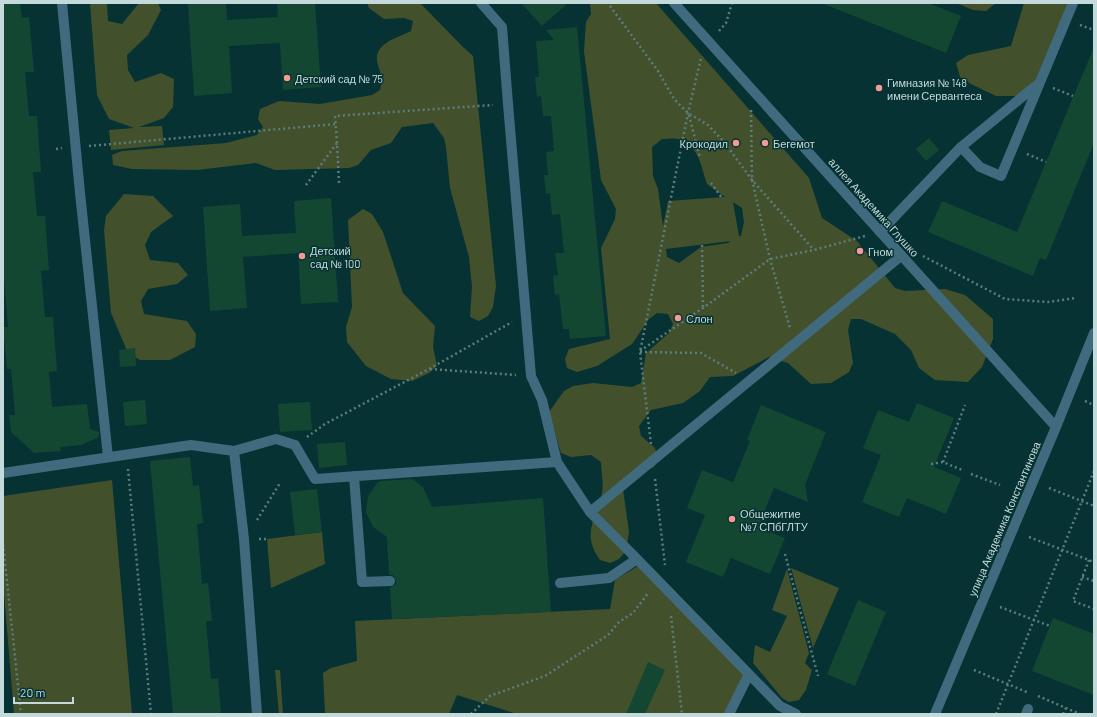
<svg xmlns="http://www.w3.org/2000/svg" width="1097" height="717" font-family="Barlow,sans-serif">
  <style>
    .green { fill: #42512c; fill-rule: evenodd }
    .building { fill: #144732 }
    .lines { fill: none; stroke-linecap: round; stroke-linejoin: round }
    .path { stroke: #5b7d7d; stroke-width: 2.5; stroke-dasharray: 2 3; stroke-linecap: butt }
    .service { stroke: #406a7e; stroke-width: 10 }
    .minor { stroke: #406a7e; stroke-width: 10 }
    .poi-dot { fill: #f59b97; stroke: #063233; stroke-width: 1.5 }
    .labels { text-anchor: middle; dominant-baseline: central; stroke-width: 3; stroke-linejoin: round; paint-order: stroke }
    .poi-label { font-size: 11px; fill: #c4d9d9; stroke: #063233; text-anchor: start }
    .street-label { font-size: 11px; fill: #c4d9d9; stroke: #063233 }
  </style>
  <rect width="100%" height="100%" fill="#063233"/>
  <path class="green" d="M90,3H107L108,21L122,24L139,3H158L161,10L148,35L127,55L128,70L135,82L161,73L174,79L173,107L164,118L139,127L162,126L164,145L111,150L109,130L134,128L109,119L97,95Z
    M367,3H420L463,47L473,56L496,286L493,307L488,316L479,321L470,317L472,287L469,257L450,188L446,147L444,138L433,123L402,127L391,143L371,150L358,165L349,168L275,170L256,163L197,170L132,169L113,165L112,155L122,151L226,143L257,135L263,127L258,119L260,109L279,101L320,104L372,95L380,90C383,78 381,76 378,65C371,44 397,38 411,31L413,21L404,18L384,19L369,8Z
    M590,3H656L809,178L822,218L857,241L895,288L905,291L945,289L965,295L993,319V339L982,367L968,382L935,380L919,368L911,350L895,334L861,319H851L848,330L853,363L849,372L831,383L811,384L788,363L769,357L733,376L710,377L700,391L683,403L651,410L639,426L641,436L655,448L658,458L654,467L626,480L623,489L629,532L626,551L619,559L610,563L600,560C581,534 596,519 602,493C604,483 601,471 601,462L591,455L571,457L561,453L549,412L564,391L573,386L593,383L632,387L641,383L646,353L669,333L673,324L668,314L657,313L649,319L632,344L597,366L577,372L567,368L565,359L569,349L610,339L601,248L615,219L616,209L601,180L584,51L586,22L591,14ZM662,139C667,139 673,138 678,139C699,145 701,166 707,184L725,197L668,201L663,226L658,189L653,176L652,147ZM733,202L742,208L744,222L741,236H739ZM731,241L728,243L701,247L679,263L667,257L666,249Z
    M956,3H996L986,11L973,10Z
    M1024,3H1070L1042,72L1024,96H996L971,84L960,77L956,63L968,55L1011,46Z
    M124,194L153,196L173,216L151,232L145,245L150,260L178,263L188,275L177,284L148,289L141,301L144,314L187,321L196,334L195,347L170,360H140L128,353L111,313L104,230L106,216Z
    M363,209L372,214L383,232L403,293L435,326L433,347L437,366L429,373L412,381L391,379L366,366L347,342L346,327L352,307L348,220Z
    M112,480L132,714H14L3,582V496Z
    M322,532L325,564L271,588L267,539Z
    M638,566L749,674L729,714H517L457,695L449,714H325L323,673L331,668L357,661L355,621L610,609L615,580Z
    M791,568L839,588L813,648Z
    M787,569L809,653L805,663L812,670L806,690L799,700L789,702L782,698L753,663L755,645L770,652L787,616L772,610Z
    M275,670H280L283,714H279Z"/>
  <path class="building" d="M3,3H20L22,18L29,17L34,72H25L29,116H37L41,172H33L37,216H45L49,270L41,271L45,317H53L57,371L49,372L52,407L87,404L90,429L99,432V437L81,445L60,447L61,451L34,453L11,432L9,415H15L11,369H7L3,327H8L3,266Z
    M188,3H226L227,20L278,17L277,3H315L321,87L283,90L280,43L229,46L232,93L194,96Z
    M521,3H568L542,26Z
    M824,3H928L961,16L946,53L824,4Z
    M577,27L606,336L570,339L569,329H563L559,294L555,295L553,276L558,275L555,253H564L560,214L552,215L550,193L546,194L544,175H548L546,152L554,151L551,116H543L541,96L537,97L535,77H539L536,41L554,40L546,30Z
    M1094,47V143L1046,260L1040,258L1033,276L928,232L942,201L1017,232Z
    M929,138L939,150L926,161L916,149Z
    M331,198L338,302L301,304L298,253L243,257L247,308L210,311L203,207L240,204L242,236L296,233L294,201Z
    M135,348L136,366L120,367L119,350Z
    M145,400L147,424L125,426L123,402Z
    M310,402L312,430L280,432L278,404Z
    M917,403L954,418L934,467L961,478L946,514L907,498L899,517L862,502L881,455L863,448L878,410L909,422Z
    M761,405L826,432L805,485L808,502L774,488L758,527L785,538L770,574L731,558L723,577L686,562L705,515L687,508L702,470L733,482L750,441L747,440Z
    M345,442L347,465L319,468L317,444Z
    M190,457L193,486L199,485L203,523L197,524L202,584L208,583L212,621H206L211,679L218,678L221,714H173L150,461Z
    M412,479L423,487L432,507L543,498L551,612L392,619L390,587L396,584V580L393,575H389L387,537L373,527L366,512L368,496L378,482L381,481Z
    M317,489L322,532L295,535L290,492Z
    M858,600L886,612L855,686L827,674Z
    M1053,618L1094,634V695L1032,671Z
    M648,662L665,670L645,714H626Z"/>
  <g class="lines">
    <path class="path" d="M610,6L658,71L674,99L688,113L708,125L725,143L752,180L814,250
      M1080,25L1094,30
      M719,31L726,23L732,3
      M1053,88L1073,96
      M751,110L752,180L770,259L790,328
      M689,115L700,158
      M89,146L336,124
      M56,149L62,148
      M1027,154L1046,162
      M339,183L337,143L335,116L493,105
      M711,183L722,198
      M306,185L337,143
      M702,245L703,308
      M923,256L1005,299L1048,302L1076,298
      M640,351L703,308L770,259L814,250L865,236
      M640,352L701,353L736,373
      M430,369L516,375
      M1085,401L1094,405
      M307,437L325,424L429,369L512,322
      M651,444L640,352L688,113L701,58L703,57
      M943,462L965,405
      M931,464L943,462L962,470
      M128,469L151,714
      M971,474L1000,485
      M655,479L665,565
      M1049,488L1094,506
      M257,520L280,483
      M1029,537L1094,562
      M259,539H267
      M3,544L21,714
      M785,554L818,676
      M1089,560L1073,601L1094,609
      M1082,577L1094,581
      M1000,607L1050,626
      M671,616L682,714
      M974,670L1029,693
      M1038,696L1080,714
      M471,714L490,696L545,676L608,635L619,622L633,613L649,592
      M996,714L1094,471
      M1063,714L1066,708"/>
    <path class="service" d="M62,3L80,193L108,457
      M481,3L502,27L508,104L531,376L542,400L557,462L590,512L637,559L780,706L796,714
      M961,147L1038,84
      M880,232L961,147L980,167L1001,176L1073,3
      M234,451L276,439L295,445L315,479L557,462
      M3,473L191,445L234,451L244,539L257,714
      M354,476L362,582L390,581
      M590,512L901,256
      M560,583L609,578L637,559
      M729,714L749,674
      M1026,714L1028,709"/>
    <path class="minor" d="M674,3L1056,427
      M935,714L1056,427L1094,333"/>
  </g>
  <g class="poi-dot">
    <circle cx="287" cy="78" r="4"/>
    <circle cx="879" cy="88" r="4"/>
    <circle cx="736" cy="143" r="4"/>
    <circle cx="765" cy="143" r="4"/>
    <circle cx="860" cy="251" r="4"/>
    <circle cx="302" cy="256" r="4"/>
    <circle cx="678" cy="318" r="4"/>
    <circle cx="732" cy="519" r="4"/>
  </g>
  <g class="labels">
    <g class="poi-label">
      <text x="295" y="78">Детский сад № 75</text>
      <text x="887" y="82">Гимназия № 148<tspan x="887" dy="13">имени Сервантеса</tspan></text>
      <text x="728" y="143" text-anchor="end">Крокодил</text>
      <text x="773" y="143">Бегемот</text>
      <text x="310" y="250">Детский<tspan x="310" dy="13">сад № 100</tspan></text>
      <text x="868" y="251">Гном</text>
      <text x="686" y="318">Слон</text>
      <text x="740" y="513">Общежитие<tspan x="740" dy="13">№7 СПбГЛТУ</tspan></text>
    </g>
    <g class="street-label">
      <text transform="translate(874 207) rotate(48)">аллея Академика Глушко</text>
      <text transform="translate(1004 519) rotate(-67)">улица Академика Константинова</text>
    </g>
  </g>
  <rect width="1097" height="717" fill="none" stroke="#c4d9d9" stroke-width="8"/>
  <path d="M14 697v6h59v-6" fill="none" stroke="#c4d9d9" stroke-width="2"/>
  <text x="20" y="697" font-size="12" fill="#c4d9d9" stroke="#063233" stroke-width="3" paint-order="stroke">20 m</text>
</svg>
